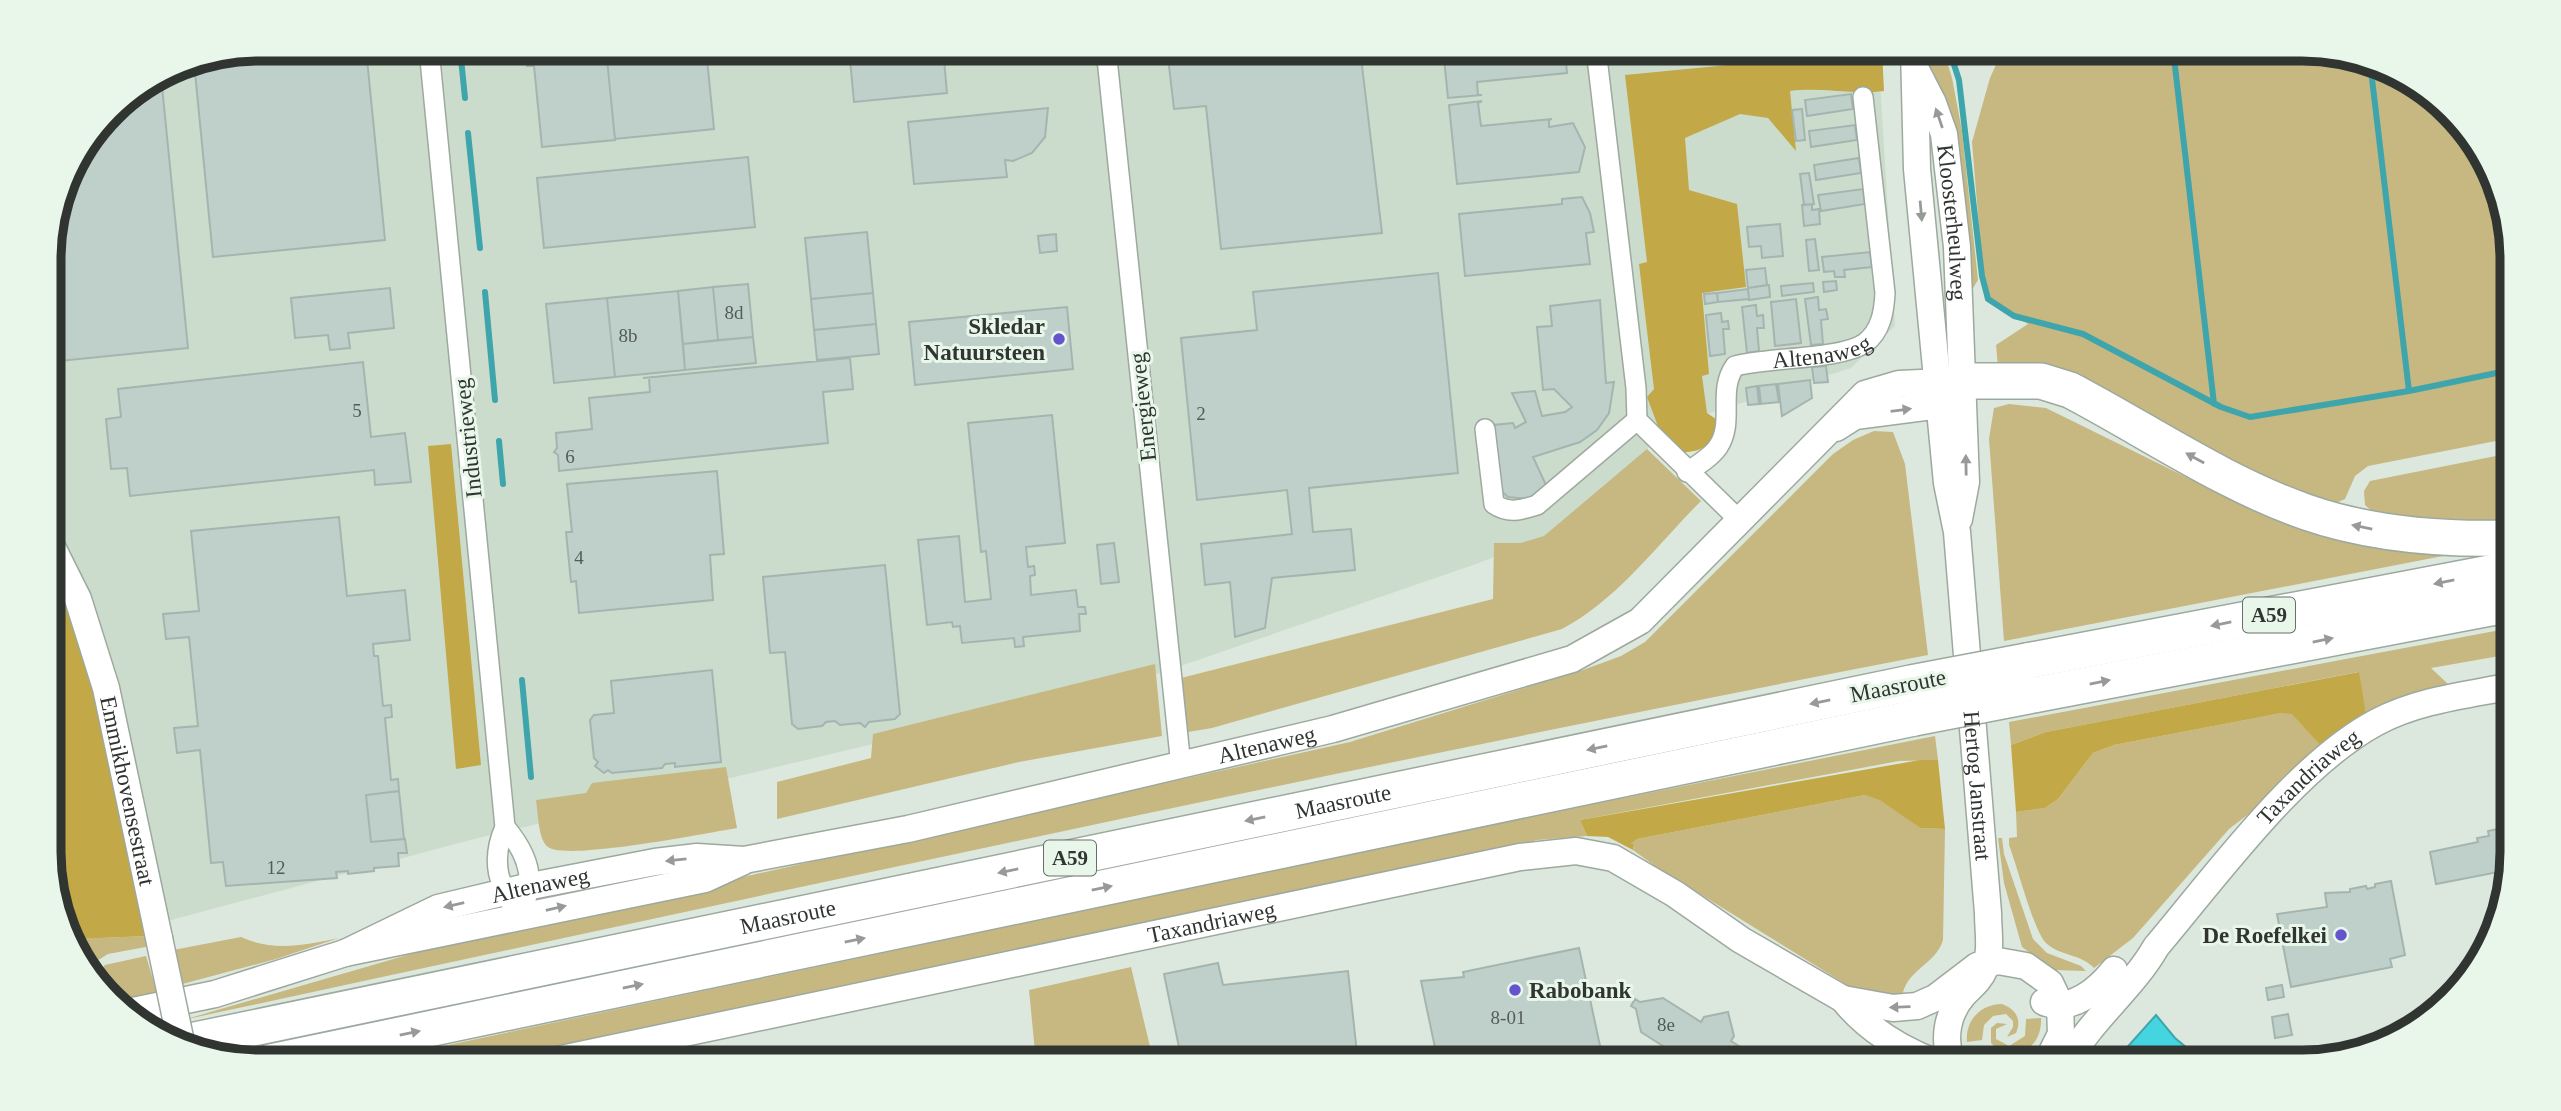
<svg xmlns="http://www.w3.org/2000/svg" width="2561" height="1111" font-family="'Times New Roman',serif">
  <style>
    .built { fill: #cbdccd }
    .green { fill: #c7b780 }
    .forest { fill: #c2a847 }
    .water { fill: #45d5e0; stroke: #3fa5ac; stroke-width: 2 }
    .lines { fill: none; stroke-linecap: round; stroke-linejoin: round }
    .stream { stroke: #3fa5ac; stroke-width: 6 }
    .building { fill: #bfd0cb; stroke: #a4b5b0; stroke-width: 2 }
    .street-casing { stroke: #9da99e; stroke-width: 22 }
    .secondary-casing { stroke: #9da99e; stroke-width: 29 }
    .highway-casing { stroke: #9da99e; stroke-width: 38 }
    .street { stroke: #fff; stroke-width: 19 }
    .secondary { stroke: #fff; stroke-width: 26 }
    .highway { stroke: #fff; stroke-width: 35 }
    .secondary-bridge-casing { stroke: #9da99e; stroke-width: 29; stroke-linecap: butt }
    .highway-bridge-casing { stroke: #9da99e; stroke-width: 38; stroke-linecap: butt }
    .secondary-bridge { stroke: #fff; stroke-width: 26 }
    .highway-bridge { stroke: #fff; stroke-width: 35 }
    .oneway { fill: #989a98 }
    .poi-dot { fill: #6455ce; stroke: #e9f6ea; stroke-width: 2.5 }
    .labels { text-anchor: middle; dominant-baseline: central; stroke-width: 6; stroke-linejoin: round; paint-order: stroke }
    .number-label { font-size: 19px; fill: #545c58 }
    .shield { fill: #e9f6ea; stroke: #686f68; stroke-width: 2 }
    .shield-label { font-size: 21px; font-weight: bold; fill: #303531 }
    .street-label { font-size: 23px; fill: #303531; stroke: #e9f6ea }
    .poi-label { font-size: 23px; font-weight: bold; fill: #303531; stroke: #e9f6ea; text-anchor: end }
    .rim { fill: none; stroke: #303531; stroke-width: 9 }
  </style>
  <rect width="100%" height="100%" fill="#dce8dd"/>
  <path class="built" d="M259,49H1878L1895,326L1851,368L1667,427L1579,525L1476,564L1134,682L474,839L78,945L51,880L49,245L71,166L120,101L179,65Z"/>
  <path class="green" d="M1922,49H1943L1952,78L1962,131L1978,280L1967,298Z
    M2003,49H2302L2382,65L2468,131L2510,232L2511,438L2368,466L2355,476L2345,499L2336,503L2319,500L1998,366L1996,345L2028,324L1985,300L1972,142L1990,78Z
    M2009,404L2046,408L2188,478L2297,527L2349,543L2448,555L2004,641L1989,439L1994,408Z
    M1874,431L1893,432L1905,464L1928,655C1344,768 764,895 183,1020L459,940L1350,742L1583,670L1621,656L1645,642L1833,454L1853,440Z
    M1647,449L1701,501C1657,545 1617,600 1562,629L1212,728L1188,732L1181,678L1493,599L1494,543H1521L1544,536Z
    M2511,453V526L2482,527L2373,512L2365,505L2364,491L2370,481Z
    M2511,628V654L2431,668L2448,684L2388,702L2366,713L2358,672L2046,732L2011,745L2009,722Z
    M1155,664L1162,736L1019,762L777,819V782L871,758L873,734Z
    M2282,713H2292L2320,745L2276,793L2229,829L2133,938L2094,968C2081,954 2060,956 2046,943C2034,932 2017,865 2009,845V838L2017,837L2016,812L2045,808L2058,799L2093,753L2114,745Z
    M1935,736L1938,760L1899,761L1580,820L1587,836L1537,840L1481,855L496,1062H368L1467,829Z
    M726,767L737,828C707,833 566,861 548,847C538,840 538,812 536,800L586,793L592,783Z
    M1865,795L1880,799L1920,828L1945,829L1943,940C1936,965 1904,970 1902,999L1855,990L1655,866L1633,850L1634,844H1629L1637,839Z
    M1998,838H2002L2004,854L2033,939L2047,953L2081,966L2086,971L2054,970L2022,947L2004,883Z
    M148,936L151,946L108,954L87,967L75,939Z
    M241,937C273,952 305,945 339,938L276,959L175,986L168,951Z
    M146,956L157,993L121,1002L93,980L105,965Z
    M1131,967L1152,1055L1121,1062H1036L1029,990Z
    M2002,1004C2016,1009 2022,1020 2016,1033L2007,1037L2013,1027V1021L2006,1014L1993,1016L1984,1025L1982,1040L1967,1042C1965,1020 1981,1004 2002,1004Z
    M2041,1018C2042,1041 2027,1057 2003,1054L1991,1043V1028L1997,1023L2007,1024L1996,1029V1039L2009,1046L2025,1036L2026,1019Z"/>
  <path class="forest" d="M1882,50L1884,91C1852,95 1823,87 1790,91L1796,151L1768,118L1740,114L1685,138L1689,190L1737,204L1746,287L1702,293L1709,374L1702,376L1707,413L1719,421C1713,443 1704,453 1681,452L1659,429L1647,397L1654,389L1639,264L1647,262L1625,75Z
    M451,444L481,765L456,769L428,446Z
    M50,565C101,684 122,810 148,936L75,939L51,880Z
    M2359,672L2366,713L2320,745L2292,714L2282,713L2114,745L2093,753L2058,799L2045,808L2016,812L2011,745L2046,732Z
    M1920,760H1938L1945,829L1920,828L1880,800L1865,795L1637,839L1630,844H1634L1633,850L1608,837L1587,836L1580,820Z"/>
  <path class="water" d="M2156,1015L2175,1038L2204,1062H2114Z
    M2378,1047L2315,1062H2239L2377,1047Z"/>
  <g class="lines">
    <path class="stream" d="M460,49L465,98
      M1949,49L1959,80L1982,276L1988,299L2014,316L2083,334L2221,407L2250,417L2409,391L2511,370
      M2173,49L2214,404
      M2370,62L2409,391
      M468,133L480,248
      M485,292L495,400
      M499,441L503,484
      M522,680L531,777"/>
  </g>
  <path class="building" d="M259,49H366L385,240L213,257L194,62Z
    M533,49H606L615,140L542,147L534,66H527L525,53L533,52Z
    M606,49H706L714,129L615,139Z
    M849,49H943L947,93L854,102Z
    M1167,49H1360L1382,233L1221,249L1206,106L1174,109Z
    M1443,49H1575L1577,56L1566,61L1567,73L1477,82L1478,95H1482L1448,98Z
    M161,76L188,348L50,362L49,245L71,166L120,101Z
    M1851,94L1853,109L1807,116L1805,100Z
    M1482,101L1478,103L1481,126L1552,119L1549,120V127L1573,123L1585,147L1579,172L1457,184L1449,105Z
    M1048,108L1045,137L1032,153L1013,161L1005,160L1007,177L914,184L908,122Z
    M1802,109L1805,140L1796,141L1792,110Z
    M1855,125L1857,140L1811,147L1809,131Z
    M748,157L755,227L544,248L537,178Z
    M1859,158L1861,173L1816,180L1814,165Z
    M1809,173L1814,204L1804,205L1800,174Z
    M1863,189L1865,204L1821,211L1818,195Z
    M1582,197L1590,213L1594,232L1586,233L1590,264L1465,276L1459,214L1562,204V199Z
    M1812,204V210L1819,209L1820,224L1804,226L1802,205Z
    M1780,224L1783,256L1762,258L1761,246L1749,247L1747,227Z
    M867,232L873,293L811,299L805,238Z
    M1056,234L1057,251L1040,253L1038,236Z
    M1815,239L1819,270L1809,271L1806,240Z
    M1870,252L1872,267L1844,270L1845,277H1835L1834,271L1824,272L1822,257Z
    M1765,268L1767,285L1748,288L1746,270Z
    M1438,273L1458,473L1309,488L1313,532L1351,529L1355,570L1272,578L1265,628L1235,637L1230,582L1205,585L1201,544L1292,534L1287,490L1197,500L1181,338L1257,330L1253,292Z
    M1836,281L1837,290L1824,292L1823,282Z
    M1813,283L1814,292L1782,296L1781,286Z
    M748,284L753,337L718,340L713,287Z
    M1769,285L1770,297L1749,300L1748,288Z
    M713,287L718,340L683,344L678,291Z
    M390,288L394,328L348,333L350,348L330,350L328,335L295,338L291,298Z
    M1748,289L1749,299L1718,302L1717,293Z
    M678,291L685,370L615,377L607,298Z
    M873,293L876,324L814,330L811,299Z
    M1717,293L1718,302L1705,304L1704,294Z
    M1818,297L1819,310L1826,309L1828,319L1821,320L1823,344L1811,345L1805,299Z
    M607,298L615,377L554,383L546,304Z
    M1796,299L1801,343L1775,346L1771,302Z
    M1600,300L1606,383L1614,382L1609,413L1597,430L1580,442L1533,457L1546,485L1538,494L1529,499L1508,497L1501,491L1493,425L1513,423L1515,428L1526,422L1512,393L1535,391L1542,416L1565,412L1572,407L1554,389L1543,390L1537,327L1552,326L1550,306Z
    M1756,305L1757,316L1763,315L1764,328H1757L1759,351L1747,353L1742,307Z
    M1067,307L1073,369L915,385L909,322Z
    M1721,313L1722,322L1728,321L1729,329H1723L1725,354L1710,356L1706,315Z
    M876,324L879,354L817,360L814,330Z
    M753,337L756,363L685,370L683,344Z
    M850,358L853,389L823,392L828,443L559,471L558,455L554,452L557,448L556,433L592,429L589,398L650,392L649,378H643Z
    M363,362L371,437L405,433L411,482L375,485L374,470L130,496L127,468L111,469L106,419L121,417L118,389Z
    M1826,366L1828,382L1814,383L1812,367Z
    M1810,380L1812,398L1782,416L1778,384Z
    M1776,384L1779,402L1761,404L1759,386Z
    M1757,386L1759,404L1748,405L1746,388Z
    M1052,415L1065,543L1026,547L1028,567L1034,566L1035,575L1030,576L1031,595L1076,590L1078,607H1085L1086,614H1079L1080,631L1023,637L1024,646L1015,647L1014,638L962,643L960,626L953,627L952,622L927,625L918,540L959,536L965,602L991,599L986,551L981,552L968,423Z
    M717,471L724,554L710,555L713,600L579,613L576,581L571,582L566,532H572L567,484Z
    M339,517L347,596L405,590L410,640L373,644L374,656H378L383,706L391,705L392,717L385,718L391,780L398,779L399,791L366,795L371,842L405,839L407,853H398L399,866L374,868V871L348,874V871L336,872L337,878L226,886L223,862L211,863L200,750L177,753L174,728L198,726L189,637L166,639L163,614L199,611L191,531Z
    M1114,543L1119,582L1101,584L1097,545Z
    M885,565L900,714L895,719L869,722L865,727L860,723L840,725L835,721L826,722L822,726L798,729L792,724L785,652L770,653L763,577Z
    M712,670L721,762L675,767V763L665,764L662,768L612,773L608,770L604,773L595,766L598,762L594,758L590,720L594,715L614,713L611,681Z
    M399,791L404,839L371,842L366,795Z
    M2508,827L2512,847L2509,870L2436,884L2430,852L2478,842L2477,838L2489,836L2488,831Z
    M2391,881L2405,955L2390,959L2392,967L2291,987L2277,914L2327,907L2325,893L2350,892V889L2366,886L2367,889L2375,887V884Z
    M1579,948L1602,1055L1571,1062H1438L1421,981L1464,977L1463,972Z
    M1218,963L1223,985L1348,971L1358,1062H1182L1164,974Z
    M2282,985L2284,997L2268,1000L2266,988Z
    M1663,998L1701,1022L1704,1017L1728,1012L1734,1036L1731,1041L1764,1062H1688L1641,1032L1636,1009L1631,1006L1635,999L1640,1002Z
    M2288,1014L2292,1035L2275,1038L2272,1017Z"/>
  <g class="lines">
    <g class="street-casing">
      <g id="street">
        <path d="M429,49L505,827C490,861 498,887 520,916"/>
        <path d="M1106,49L1181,766"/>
        <path d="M1596,49L1636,388L1637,420L1739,520"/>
        <path d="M1485,429L1494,504C1509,514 1521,510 1537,505L1637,420"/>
        <path id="s1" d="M1687,472C1698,465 1711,457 1718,447C1735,422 1717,391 1735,366C1768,357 1840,360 1865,343C1881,331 1884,312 1885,293L1863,97"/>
        <path d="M505,827C522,847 536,872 526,899"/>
      </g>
    </g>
    <g class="secondary-casing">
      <g id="secondary">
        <path id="s2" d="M1914,49L1917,169L1947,483L1957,532L1988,913C1988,931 1992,951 1985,968C1980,980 1972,986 1964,994C1947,1013 1943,1038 1951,1062"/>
        <path id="s3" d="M1916,70L1933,103L1944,134L1957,247L1966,482L1959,519"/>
        <path d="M1836,428L1855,416L1940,405L1953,392"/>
        <path id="s4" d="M50,543L78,599L106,688L159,938"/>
        <path id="s5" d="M345,953L438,908L531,886L655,862L697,857L744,860L908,829L1333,729L1572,659L1640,621L1865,394L1899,384L1964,381"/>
        <path d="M1843,999C1867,1029 1898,1048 1934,1062"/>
        <path d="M2044,1002C2071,1013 2098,990 2114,970"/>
        <path d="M133,1011L215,994L345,953L705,879L742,862"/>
        <path id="s6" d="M547,1062L1520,857L1576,851L1613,858L1675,894L1741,940L1843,999L1893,1008L1917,1006L1935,998L1977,966L1998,961L2026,966L2050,983L2060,1004L2061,1034L2047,1062"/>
        <path id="s7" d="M2068,1062C2091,1019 2132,989 2156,947C2216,876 2296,765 2377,722C2418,700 2467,695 2512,686"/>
      </g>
    </g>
    <g class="highway-casing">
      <g id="highway">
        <path d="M1964,381H2041L2070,390C2148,431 2223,483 2306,512C2372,535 2442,540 2511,538"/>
        <path d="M2027,661L2511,569"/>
        <path d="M2033,695L2511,604"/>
        <path id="s8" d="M176,1044L1911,683"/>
        <path d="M271,1062L1914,718"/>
      </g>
    </g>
    <use href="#street" class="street"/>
    <use href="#secondary" class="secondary"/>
    <use href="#highway" class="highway"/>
    <g class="secondary-bridge-casing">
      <path id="secondary-bridge" d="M159,938L182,1047"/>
    </g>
    <g class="highway-bridge-casing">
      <path id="highway-bridge" d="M1911,683L2027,661
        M1914,718L2033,695"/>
    </g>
    <use href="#secondary-bridge" class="secondary-bridge"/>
    <use href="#highway-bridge" class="highway-bridge"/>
  </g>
  <defs><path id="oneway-solid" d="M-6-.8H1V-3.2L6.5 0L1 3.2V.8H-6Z" transform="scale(1.75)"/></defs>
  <g class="oneway">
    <use href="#oneway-solid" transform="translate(1939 118) rotate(-109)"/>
    <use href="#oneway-solid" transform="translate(1921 211) rotate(85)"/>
    <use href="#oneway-solid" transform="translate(1901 410) rotate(-7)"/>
    <use href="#oneway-solid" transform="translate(2195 458) rotate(-151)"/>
    <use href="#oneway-solid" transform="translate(1966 465) rotate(-91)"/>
    <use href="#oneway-solid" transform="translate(2362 527) rotate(-168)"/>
    <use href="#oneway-solid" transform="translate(2444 582) rotate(169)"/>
    <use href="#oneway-solid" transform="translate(2221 624) rotate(169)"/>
    <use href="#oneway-solid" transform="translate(2323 640) rotate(-11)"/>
    <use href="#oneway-solid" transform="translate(2100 682) rotate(-11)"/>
    <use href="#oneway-solid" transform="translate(1820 702) rotate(168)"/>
    <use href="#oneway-solid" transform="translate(1597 748) rotate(168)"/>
    <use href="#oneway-solid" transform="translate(1255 819) rotate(168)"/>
    <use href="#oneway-solid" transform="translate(676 860) rotate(174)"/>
    <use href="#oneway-solid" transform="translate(1008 871) rotate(168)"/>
    <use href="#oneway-solid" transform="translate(1102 888) rotate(-12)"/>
    <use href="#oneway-solid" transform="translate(454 905) rotate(167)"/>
    <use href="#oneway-solid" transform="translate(556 908) rotate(-13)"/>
    <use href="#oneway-solid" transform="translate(855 940) rotate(-12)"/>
    <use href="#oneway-solid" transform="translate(633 986) rotate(-12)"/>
    <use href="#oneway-solid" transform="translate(1900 1007) rotate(178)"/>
    <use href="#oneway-solid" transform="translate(410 1033) rotate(-12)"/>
  </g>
  <g class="poi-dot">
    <circle cx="1059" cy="339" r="7"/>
    <circle cx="2341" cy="935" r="7"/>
    <circle cx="1515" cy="990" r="7"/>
  </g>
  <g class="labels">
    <g class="number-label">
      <text x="734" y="312">8d</text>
      <text x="628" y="335">8b</text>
      <text x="357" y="410">5</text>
      <text x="1201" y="413">2</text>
      <text x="570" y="456">6</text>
      <text x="579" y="557">4</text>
      <text x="276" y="867">12</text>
      <text x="1508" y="1017">8-01</text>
      <text x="1666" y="1024">8e</text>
    </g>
    <g class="shield">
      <rect x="2243" y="597.5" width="52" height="35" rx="5"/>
      <rect x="1044" y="840.5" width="52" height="35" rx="5"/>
    </g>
    <g class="shield-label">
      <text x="2269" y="615">A59</text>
      <text x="1070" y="858">A59</text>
    </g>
    <g class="street-label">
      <text stroke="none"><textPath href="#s3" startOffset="159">Kloosterheulweg</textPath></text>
      <text stroke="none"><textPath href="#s1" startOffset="212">Altenaweg</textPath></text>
      <text transform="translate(1143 407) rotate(-96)">Energieweg</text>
      <text transform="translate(468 438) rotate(-96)">Industrieweg</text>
      <text transform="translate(1898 686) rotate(-11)">Maasroute</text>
      <text stroke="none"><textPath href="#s5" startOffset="950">Altenaweg</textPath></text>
      <text stroke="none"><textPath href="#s7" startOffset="374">Taxandriaweg</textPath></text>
      <text stroke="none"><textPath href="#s2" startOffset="740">Hertog Janstraat</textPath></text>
      <text stroke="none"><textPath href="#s4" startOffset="261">Emmikhovensestraat</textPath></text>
      <text stroke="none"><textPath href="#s8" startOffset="1192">Maasroute</textPath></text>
      <text stroke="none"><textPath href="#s5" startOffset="208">Altenaweg</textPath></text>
      <text stroke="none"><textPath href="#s8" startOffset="625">Maasroute</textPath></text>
      <text stroke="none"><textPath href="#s6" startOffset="679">Taxandriaweg</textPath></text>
    </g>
    <g class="poi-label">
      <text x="1045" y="326">Skledar<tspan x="1045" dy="26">Natuursteen</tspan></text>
      <text x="2327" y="935">De Roefelkei</text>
      <text x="1529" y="990" text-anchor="start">Rabobank</text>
    </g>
  </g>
  <path d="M0 0H2561V1111H0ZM259 61H2302A198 198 0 0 1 2500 259V852A198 198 0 0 1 2302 1050H259A198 198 0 0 1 61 852V259A198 198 0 0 1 259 61Z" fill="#e9f6ea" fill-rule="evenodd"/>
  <path class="rim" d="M259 61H2302A198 198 0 0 1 2500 259V852A198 198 0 0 1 2302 1050H259A198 198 0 0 1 61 852V259A198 198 0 0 1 259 61Z"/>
</svg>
